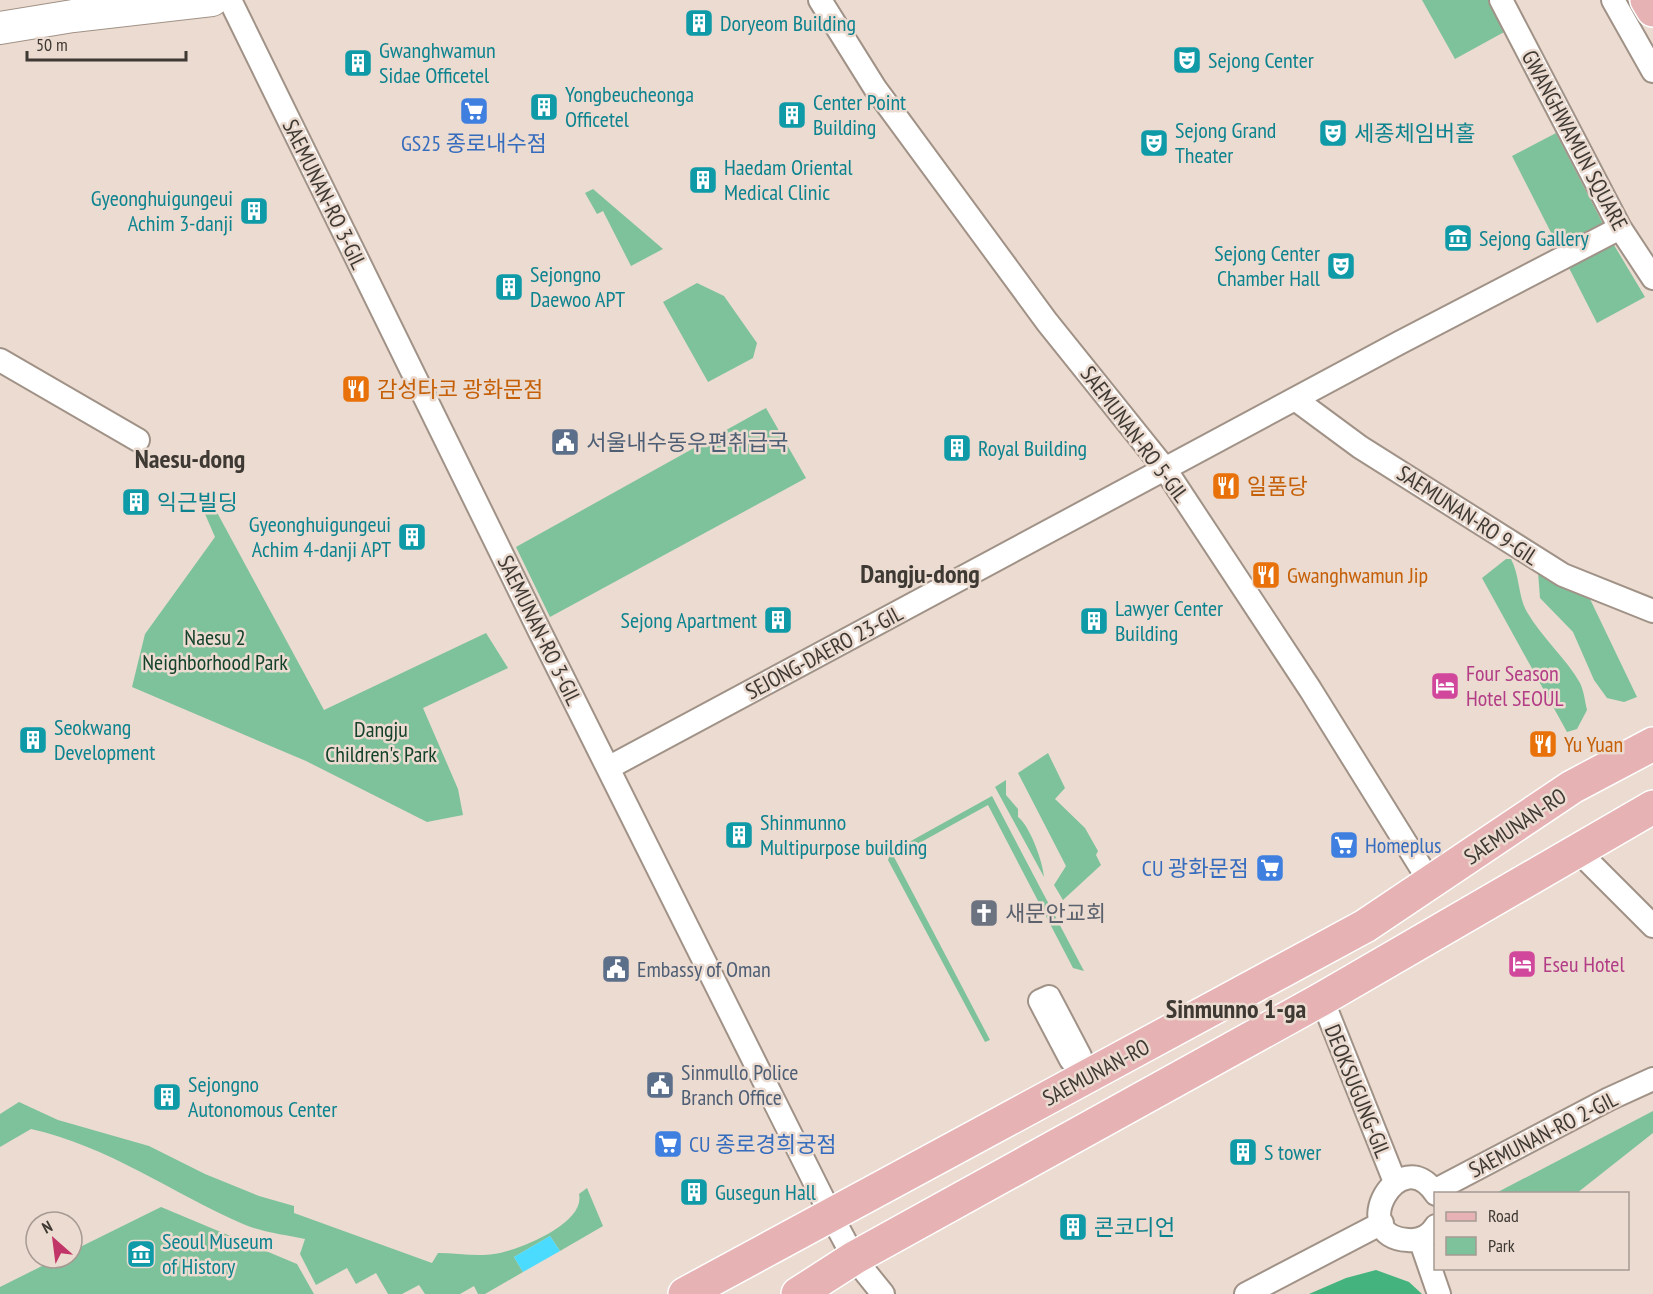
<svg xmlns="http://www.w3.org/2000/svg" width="1653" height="1294" font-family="'PT Sans Narrow','Noto Sans KR',sans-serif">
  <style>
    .green { fill: #7ec29c }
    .forest { fill: #44b37d }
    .water { fill: #4adbff }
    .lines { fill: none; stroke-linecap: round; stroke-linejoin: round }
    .street-casing { stroke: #a19287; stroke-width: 26 }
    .secondary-casing { stroke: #a19287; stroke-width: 34 }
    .primary-casing { stroke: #fff; stroke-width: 36 }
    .street { stroke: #fff; stroke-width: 22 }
    .secondary { stroke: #fff; stroke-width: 32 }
    .primary { stroke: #e7b2b3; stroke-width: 33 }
    .labels { text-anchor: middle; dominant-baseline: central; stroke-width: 5; stroke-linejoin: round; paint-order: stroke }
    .culture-label { font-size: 22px; fill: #0d838f; stroke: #ebdbd0; text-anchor: start }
    .street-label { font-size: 22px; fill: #3f3934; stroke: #ebdbd0 }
    .shop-label { font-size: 22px; fill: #366cbe; stroke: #ebdbd0; text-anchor: start }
    .food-label { font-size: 22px; fill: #c56008; stroke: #ebdbd0; text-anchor: start }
    .service-label { font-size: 22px; fill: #4e5e75; stroke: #ebdbd0; text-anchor: start }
    .park-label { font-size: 22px; fill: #13412b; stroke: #ebdbd0 }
    .hotel-label { font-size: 22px; fill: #b23c85; stroke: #ebdbd0; text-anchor: start }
    .worship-label { font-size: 22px; fill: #5b616d; stroke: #ebdbd0; text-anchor: start }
    .quarter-label { font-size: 26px; font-weight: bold; fill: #3f3934; stroke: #ebdbd0 }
  </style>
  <rect width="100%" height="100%" fill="#ebdbd0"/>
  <path class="green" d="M1422,0H1489L1506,31L1455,59Z
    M1556,133L1614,245L1645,297L1597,323L1512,156Z
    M593,189L663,249L631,266L603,211L597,214L585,193Z
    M697,283L724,296L757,343L753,358L708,382L663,302Z
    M766,408L806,478L550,617L516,547Z
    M213,505L324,710L486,633L508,668L423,708L458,789L463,815L427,822L306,761L132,687L145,634L215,537L205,514Z
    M1506,559H1511C1520,576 1518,597 1527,612C1542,638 1566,658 1580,683C1584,691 1585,702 1587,710L1577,729L1567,732L1482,578Z
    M1537,559L1563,575L1590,599L1637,697L1624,702L1607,698L1594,680L1573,632L1540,598Z
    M1048,753L1065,788L1055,799L1085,828L1098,851L1096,855L1101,865L1063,900L1054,885L1066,866L1018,773Z
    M1006,780V795L1018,809V817C1030,826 1043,862 1044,877L995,787Z
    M992,796L1084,971L1073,968L988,805L894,857L990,1040L985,1042L888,860L891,852Z
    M19,1102L58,1120L149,1146L205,1174L259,1196L294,1206V1213L432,1263L438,1253C456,1253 477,1257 494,1254C517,1251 586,1224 579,1194L587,1188L603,1226L560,1251L550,1236L514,1257L523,1272L485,1294H478L474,1286L460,1294H425L419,1285L402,1294H388L376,1273L356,1284L347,1268L316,1285L300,1254L305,1239C285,1235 261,1232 243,1224C172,1193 108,1146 31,1129L0,1147V1114Z
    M1653,1111V1133L1577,1193H1496Z
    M161,1207L297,1264L314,1294H0V1287L58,1258H72V1251Z"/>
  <path class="forest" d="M1376,1270L1409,1282L1422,1294H1309L1346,1278Z"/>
  <path class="water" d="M550,1236L560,1251L523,1272L514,1257Z"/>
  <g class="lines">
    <g class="street-casing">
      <path id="street" d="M230,0L540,632L831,1215L854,1258L883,1294
        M820,0L875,88L1047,322L1165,469L1310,689L1430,882
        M1501,0L1620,228L1653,278
        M1613,0L1653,71
        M0,360L138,440
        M1295,399L1360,447L1563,575L1653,611
        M608,768L1399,343L1620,228
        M1577,850L1653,926
        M1049,997L1080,1056L1071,1060L1040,1001Z
        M1322,999L1395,1182
        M1434,1191L1609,1099L1653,1079
        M1436,1226C1430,1236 1419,1241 1408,1240C1345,1237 1400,1139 1436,1194
        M1420,1239L1439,1294
        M1246,1294L1382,1223"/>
    </g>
    <g class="secondary-casing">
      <path id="secondary" d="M0,28L73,16L212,0"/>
    </g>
    <g class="primary-casing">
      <path id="primary" d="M1647,0L1653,10
        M685,1294L1365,926L1572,787L1653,744
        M798,1294L854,1258L1322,999L1653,807"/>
    </g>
    <use href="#street" class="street"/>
    <use href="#secondary" class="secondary"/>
    <use href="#primary" class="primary"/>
  </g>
  <defs>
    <g id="building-square" transform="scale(1.5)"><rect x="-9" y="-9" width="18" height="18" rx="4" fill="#0f9aa8" stroke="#ebdbd0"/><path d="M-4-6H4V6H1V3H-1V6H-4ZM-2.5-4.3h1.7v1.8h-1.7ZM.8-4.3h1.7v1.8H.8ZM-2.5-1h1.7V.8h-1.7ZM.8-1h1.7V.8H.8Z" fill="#fff"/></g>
    <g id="theatre-square" transform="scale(1.5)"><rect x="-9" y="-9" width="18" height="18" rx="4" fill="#0f9aa8" stroke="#ebdbd0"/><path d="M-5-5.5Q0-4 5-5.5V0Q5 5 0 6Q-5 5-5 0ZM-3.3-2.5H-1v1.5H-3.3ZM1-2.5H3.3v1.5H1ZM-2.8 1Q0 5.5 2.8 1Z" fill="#fff"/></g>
    <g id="supermarket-square" transform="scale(1.5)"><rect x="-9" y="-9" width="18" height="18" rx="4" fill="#3f7fe0" stroke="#ebdbd0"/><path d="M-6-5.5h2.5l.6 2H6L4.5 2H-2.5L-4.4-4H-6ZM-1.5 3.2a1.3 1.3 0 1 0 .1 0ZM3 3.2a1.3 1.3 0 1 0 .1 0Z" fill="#fff"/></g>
    <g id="museum-square" transform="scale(1.5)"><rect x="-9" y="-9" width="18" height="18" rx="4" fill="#0f9aa8" stroke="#ebdbd0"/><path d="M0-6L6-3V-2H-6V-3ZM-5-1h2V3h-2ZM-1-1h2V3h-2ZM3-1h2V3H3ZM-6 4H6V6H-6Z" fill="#fff"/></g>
    <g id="restaurant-square" transform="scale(1.5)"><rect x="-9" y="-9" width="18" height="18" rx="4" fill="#e8710a" stroke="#ebdbd0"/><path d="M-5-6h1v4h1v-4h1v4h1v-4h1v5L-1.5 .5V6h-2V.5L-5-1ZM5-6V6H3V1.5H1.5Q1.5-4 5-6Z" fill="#fff"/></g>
    <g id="civic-square" transform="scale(1.5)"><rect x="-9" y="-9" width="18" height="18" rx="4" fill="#5c6f8a" stroke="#ebdbd0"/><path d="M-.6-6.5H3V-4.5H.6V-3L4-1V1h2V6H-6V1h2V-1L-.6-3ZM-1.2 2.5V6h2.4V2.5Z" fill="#fff"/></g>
    <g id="hotel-square" transform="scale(1.5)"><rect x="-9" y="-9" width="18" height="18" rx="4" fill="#d1479c" stroke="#ebdbd0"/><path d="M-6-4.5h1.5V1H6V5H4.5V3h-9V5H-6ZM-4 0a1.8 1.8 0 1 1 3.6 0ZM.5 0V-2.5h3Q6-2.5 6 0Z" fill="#fff"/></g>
    <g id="church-square" transform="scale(1.5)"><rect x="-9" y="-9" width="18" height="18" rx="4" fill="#6b7280" stroke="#ebdbd0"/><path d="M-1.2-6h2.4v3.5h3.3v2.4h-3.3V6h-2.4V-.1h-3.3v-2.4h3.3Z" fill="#fff"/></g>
  </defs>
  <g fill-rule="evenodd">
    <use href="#building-square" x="699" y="23"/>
    <use href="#theatre-square" x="1187" y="60"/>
    <use href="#building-square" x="358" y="63"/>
    <use href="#building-square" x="544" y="107"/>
    <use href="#supermarket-square" x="474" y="111"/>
    <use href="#building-square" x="792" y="115"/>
    <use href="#theatre-square" x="1333" y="133"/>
    <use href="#theatre-square" x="1154" y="143"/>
    <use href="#building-square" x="703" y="180"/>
    <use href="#building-square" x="254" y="211"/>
    <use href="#museum-square" x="1458" y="238"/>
    <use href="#theatre-square" x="1341" y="266"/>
    <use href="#building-square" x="509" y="287"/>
    <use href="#restaurant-square" x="356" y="389"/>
    <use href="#civic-square" x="565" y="442"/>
    <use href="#building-square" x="957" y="448"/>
    <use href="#restaurant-square" x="1226" y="486"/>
    <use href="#building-square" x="136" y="502"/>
    <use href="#building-square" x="412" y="537"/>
    <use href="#restaurant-square" x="1266" y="575"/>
    <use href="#building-square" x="778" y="620"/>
    <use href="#building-square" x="1094" y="621"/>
    <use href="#hotel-square" x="1445" y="686"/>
    <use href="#building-square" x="33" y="740"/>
    <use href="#restaurant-square" x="1543" y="744"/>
    <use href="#building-square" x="739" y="835"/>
    <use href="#supermarket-square" x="1344" y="845"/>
    <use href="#supermarket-square" x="1270" y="868"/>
    <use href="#church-square" x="984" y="913"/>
    <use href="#hotel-square" x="1522" y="964"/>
    <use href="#civic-square" x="616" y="969"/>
    <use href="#civic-square" x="660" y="1085"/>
    <use href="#building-square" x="167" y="1097"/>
    <use href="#supermarket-square" x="668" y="1144"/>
    <use href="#building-square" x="1243" y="1152"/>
    <use href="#building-square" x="694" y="1192"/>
    <use href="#building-square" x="1073" y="1227"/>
    <use href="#museum-square" x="141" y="1254"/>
  </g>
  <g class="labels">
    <g class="culture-label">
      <text x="720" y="23">Doryeom Building</text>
      <text x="379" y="50">Gwanghwamun<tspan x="379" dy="25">Sidae Officetel</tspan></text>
      <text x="1208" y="60">Sejong Center</text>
      <text x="565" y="94">Yongbeucheonga<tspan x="565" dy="25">Officetel</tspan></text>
      <text x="813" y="102">Center Point<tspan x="813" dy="25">Building</tspan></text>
      <text x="1175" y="130">Sejong Grand<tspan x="1175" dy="25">Theater</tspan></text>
      <text x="1354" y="133">세종체임버홀</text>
      <text x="724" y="167">Haedam Oriental<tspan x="724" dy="25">Medical Clinic</tspan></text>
      <text x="233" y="198" text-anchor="end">Gyeonghuigungeui<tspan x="233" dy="25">Achim 3-danji</tspan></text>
      <text x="1479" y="238">Sejong Gallery</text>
      <text x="1320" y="253" text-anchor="end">Sejong Center<tspan x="1320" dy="25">Chamber Hall</tspan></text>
      <text x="530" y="274">Sejongno<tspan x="530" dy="25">Daewoo APT</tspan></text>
      <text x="978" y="448">Royal Building</text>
      <text x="157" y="502">익근빌딩</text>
      <text x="391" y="524" text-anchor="end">Gyeonghuigungeui<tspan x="391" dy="25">Achim 4-danji APT</tspan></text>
      <text x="1115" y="608">Lawyer Center<tspan x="1115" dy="25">Building</tspan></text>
      <text x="757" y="620" text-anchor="end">Sejong Apartment</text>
      <text x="54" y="727">Seokwang<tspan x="54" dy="25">Development</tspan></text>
      <text x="760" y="822">Shinmunno<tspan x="760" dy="25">Multipurpose building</tspan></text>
      <text x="188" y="1084">Sejongno<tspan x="188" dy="25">Autonomous Center</tspan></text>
      <text x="1264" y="1152">S tower</text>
      <text x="715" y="1192">Gusegun Hall</text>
      <text x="1094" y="1227">콘코디언</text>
      <text x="162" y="1241">Seoul Museum<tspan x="162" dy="25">of History</tspan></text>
    </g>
    <g class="street-label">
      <text transform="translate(1575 140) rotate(62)">GWANGHWAMUN SQUARE</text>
      <text transform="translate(325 194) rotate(64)">SAEMUNAN-RO 3-GIL</text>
      <text transform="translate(1135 434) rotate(53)">SAEMUNAN-RO 5-GIL</text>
      <text transform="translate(1468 515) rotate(33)">SAEMUNAN-RO 9-GIL</text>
      <text transform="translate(540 630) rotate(64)">SAEMUNAN-RO 3-GIL</text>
      <text transform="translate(824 652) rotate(-28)">SEJONG-DAERO 23-GIL</text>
      <text transform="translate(1515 826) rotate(-34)">SAEMUNAN-RO</text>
      <text transform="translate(1096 1072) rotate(-28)">SAEMUNAN-RO</text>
      <text transform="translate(1358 1091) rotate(68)">DEOKSUGUNG-GIL</text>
      <text transform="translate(1543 1134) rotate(-27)">SAEMUNAN-RO 2-GIL</text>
    </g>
    <g class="shop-label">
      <text x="474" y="143" text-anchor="middle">GS25 종로내수점</text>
      <text x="1365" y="845">Homeplus</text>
      <text x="1249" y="868" text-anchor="end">CU 광화문점</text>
      <text x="689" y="1144">CU 종로경희궁점</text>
    </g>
    <g class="food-label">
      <text x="377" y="389">감성타코 광화문점</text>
      <text x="1247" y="486">일품당</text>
      <text x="1287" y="575">Gwanghwamun Jip</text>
      <text x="1564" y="744">Yu Yuan</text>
    </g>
    <g class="service-label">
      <text x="586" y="442">서울내수동우편취급국</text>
      <text x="637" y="969">Embassy of Oman</text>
      <text x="681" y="1072">Sinmullo Police<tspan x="681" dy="25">Branch Office</tspan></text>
    </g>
    <g class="park-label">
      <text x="215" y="637">Naesu 2<tspan x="215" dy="25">Neighborhood Park</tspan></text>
      <text x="381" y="729">Dangju<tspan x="381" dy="25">Children's Park</tspan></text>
    </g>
    <g class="hotel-label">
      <text x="1466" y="673">Four Season<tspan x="1466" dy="25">Hotel SEOUL</tspan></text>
      <text x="1543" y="964">Eseu Hotel</text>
    </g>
    <g class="worship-label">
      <text x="1005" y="913">새문안교회</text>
    </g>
    <g class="quarter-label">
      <text x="190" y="458">Naesu-dong</text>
      <text x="920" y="573">Dangju-dong</text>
      <text x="1236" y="1008">Sinmunno 1-ga</text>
    </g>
  </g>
  <rect x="1434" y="1192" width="195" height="78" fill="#ebdbd0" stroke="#a69a92" stroke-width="1.5"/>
  <rect x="1446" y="1212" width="30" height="9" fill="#e7b2b3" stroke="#a69a92" stroke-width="1.5"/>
  <text x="1488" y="1222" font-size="18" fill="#3f3934">Road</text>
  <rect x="1446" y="1237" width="30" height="18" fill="#7ec29c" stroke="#a69a92" stroke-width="1.5"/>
  <text x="1488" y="1252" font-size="18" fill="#3f3934">Park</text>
  <g transform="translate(54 1240) rotate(332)"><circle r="28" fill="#ebdbd0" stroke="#a69a92" stroke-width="1.5"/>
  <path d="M0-4.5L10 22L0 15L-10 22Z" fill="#c23568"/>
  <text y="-9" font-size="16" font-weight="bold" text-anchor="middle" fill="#3f3934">N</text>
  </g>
  <path d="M27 51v9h159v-9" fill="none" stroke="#3f3934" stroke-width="3"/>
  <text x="36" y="51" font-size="18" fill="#3f3934" stroke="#ebdbd0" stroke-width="4.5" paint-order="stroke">50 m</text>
</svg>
